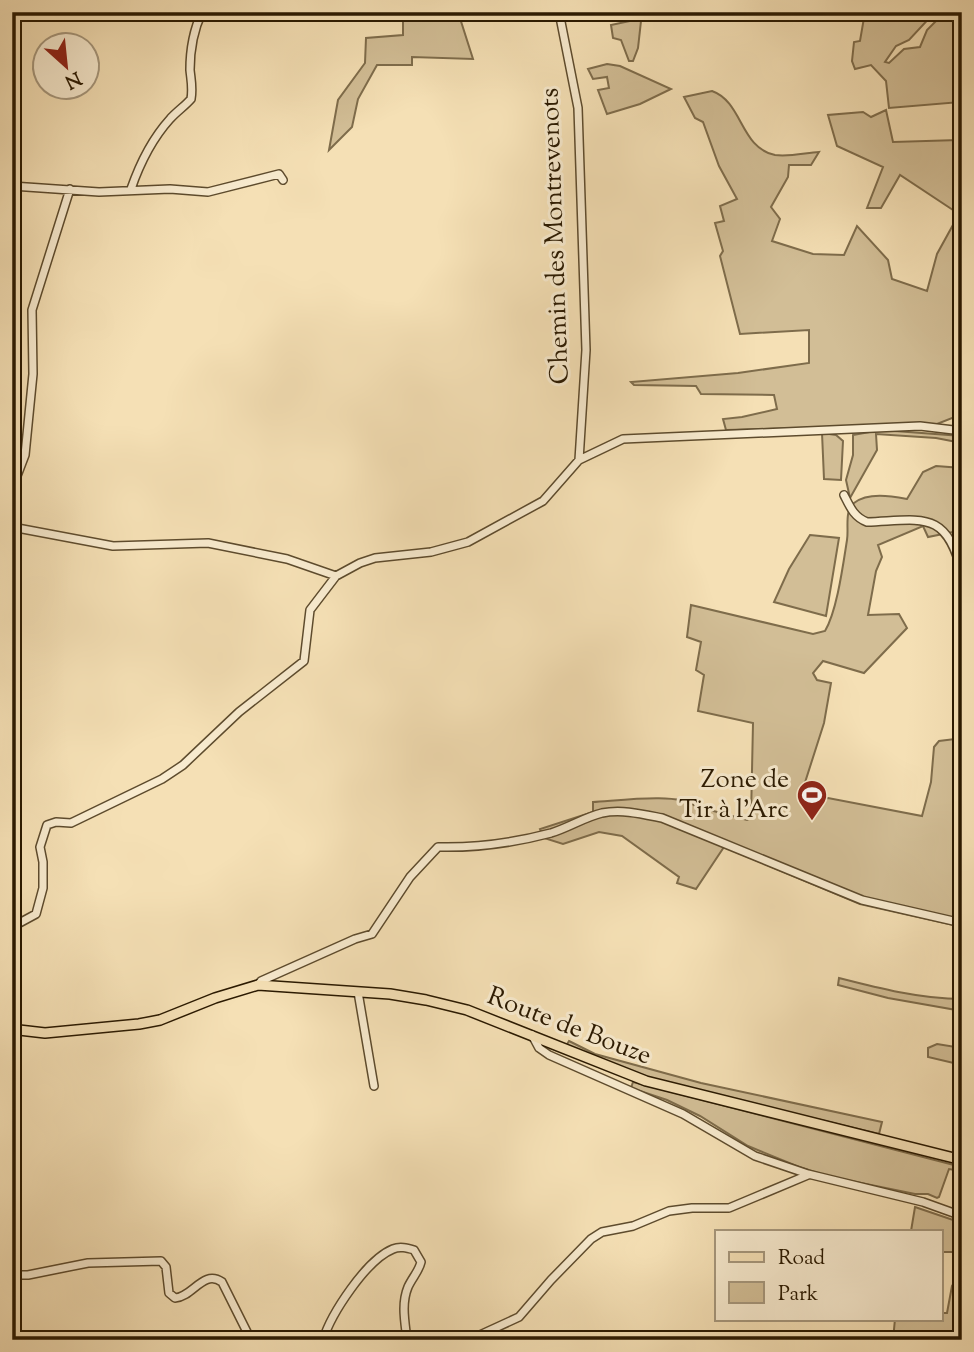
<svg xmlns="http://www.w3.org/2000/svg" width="974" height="1352" font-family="'Sorts Mill Goudy',serif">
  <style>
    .green { fill: #d2be96; stroke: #7e6c4b; stroke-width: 2 }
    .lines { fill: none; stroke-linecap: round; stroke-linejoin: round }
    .minor-casing { stroke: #5d4b2d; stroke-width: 10 }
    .major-casing { stroke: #2a1900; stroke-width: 12 }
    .minor { stroke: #f8ebcf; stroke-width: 7 }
    .major { stroke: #f5e0b5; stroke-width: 9 }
    .labels { text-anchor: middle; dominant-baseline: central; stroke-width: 6; stroke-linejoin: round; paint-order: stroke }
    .street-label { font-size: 26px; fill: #2a1900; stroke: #f8ebcf }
    .poi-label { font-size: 26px; fill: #2a1900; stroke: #f8ebcf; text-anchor: end }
  </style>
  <rect width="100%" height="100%" fill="#f5e0b5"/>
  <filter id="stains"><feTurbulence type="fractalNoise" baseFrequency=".00286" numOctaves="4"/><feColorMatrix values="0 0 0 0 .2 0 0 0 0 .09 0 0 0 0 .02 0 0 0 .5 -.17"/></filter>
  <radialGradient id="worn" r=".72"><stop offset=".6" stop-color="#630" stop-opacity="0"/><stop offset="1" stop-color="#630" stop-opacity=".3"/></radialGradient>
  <path class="green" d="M403,12H458L473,59L412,57V65H377L358,99L352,127L329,150L338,100L365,63L366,38L403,35Z
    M629,12H642L638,48L633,61H629L621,40L613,38L611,25L630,21Z
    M865,12H935L909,40L896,46L885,62L889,63L904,49L920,47L927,30L945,12H962V107L960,102L889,108L886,81L871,65L855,69L852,61L854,42L860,41Z
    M607,64L620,66L671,89L640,104L607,114L598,90L609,88L607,77L593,79L588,69Z
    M712,91C743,102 740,148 775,155C789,157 805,153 819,152L811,165H789L788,177L771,207L780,219L772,241L813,254L844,255L857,226L888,260L892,279L927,291L937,254L959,214L900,175L881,208H867L883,167L837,146L828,115L863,112L871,117L886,110L893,142L959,140L962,138V420L952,418L937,424L726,430L723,419L742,417L777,409L774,395L701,394L696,386L634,385L631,382L738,373L809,363V330L740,334L720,256L723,251L715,223L724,221L720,206L737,199L719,166L703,122L695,118L684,97Z
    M881,430L962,436V443L936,438L876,434L877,450L850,498L846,480L853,455V435Z
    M822,433L836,435L843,441L841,480L824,479Z
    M936,466L962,468V524L959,525L958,531L928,537L923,526L878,545L882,557L876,571L868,615L899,614L907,628L864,673L823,661L813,673L817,680L831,683L824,723L801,795L808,801L828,798L922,816L931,782L934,747L939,741L955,739L962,745V927L860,904L724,847L696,889L677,883L679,877L622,836L599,832L563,844L544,838L540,829L593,812V802C616,801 679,792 695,806L747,820L751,818L753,723L698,711L704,675L696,670L701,642L687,637L691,605L813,634L825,631C837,611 843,565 847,540C849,529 844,511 854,503C868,492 891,496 907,499L923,472Z
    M810,535L839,538L826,616L774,602L789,569Z
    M839,978C878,988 921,999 962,999V1011L888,998L838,985Z
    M569,1041L595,1054L701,1083L882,1122L879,1134L651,1079L566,1046Z
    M937,1044L962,1048V1065L928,1057V1048Z
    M633,1082L954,1165L955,1170L949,1169L939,1197L937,1198L928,1194H915L827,1176L799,1167L748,1146L700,1116L667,1100L631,1088Z
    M915,1207L962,1223V1252H941V1231H911Z
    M956,1280H962V1340H893L895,1319H941V1313H947L952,1286Z"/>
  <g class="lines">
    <g class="minor-casing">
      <path id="minor" d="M559,12L578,108L586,350L579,460
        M12,186L99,192L170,189L208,192L279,174L283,180
        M131,189C140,163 151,140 170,119C176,112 185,106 191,99C193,88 191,80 190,70C190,51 194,29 202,12
        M12,489L25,455L33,374L32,310L70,189
        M844,495C850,507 854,517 867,522C923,520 946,509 962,573
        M12,527L113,546L208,543L287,559L336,576
        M12,927L36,914L43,888V862L40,847L47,825L56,822L71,823L162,779L183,765L239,712L304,661L310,610L336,576L360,563L375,558L431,552L468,542L543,501L579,460L623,439L920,426L962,431
        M258,985L261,981L355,939L372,934L410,877L438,847C477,848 513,843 551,833C568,828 585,817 602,813C622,809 642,814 662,818L862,900L962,923
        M358,992L374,1086
        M532,1035L539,1048L549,1055L683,1114L755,1156L808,1174L923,1202L962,1216
        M12,1275H28L88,1263L161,1261L166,1267L169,1293L175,1298C193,1297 203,1269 222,1282L251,1340
        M323,1340C331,1314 366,1260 393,1249C400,1246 407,1248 414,1250L421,1262C419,1271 412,1278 408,1287C401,1304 405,1322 407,1340
        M469,1340L519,1317L551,1280L591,1239L602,1232L633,1226L669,1211L692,1208H729L808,1175"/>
    </g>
    <g class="major-casing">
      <path id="major" d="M12,1027L19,1030L45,1033L139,1024L160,1020L215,998L258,985L390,994L426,1000L467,1010L646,1081L962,1160"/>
    </g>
    <use href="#minor" class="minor"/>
    <use href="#major" class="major"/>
  </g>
  <defs>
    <g id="stadium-pin" transform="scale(1.575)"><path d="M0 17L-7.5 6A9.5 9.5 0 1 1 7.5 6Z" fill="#8f2418" stroke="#f8ebcf"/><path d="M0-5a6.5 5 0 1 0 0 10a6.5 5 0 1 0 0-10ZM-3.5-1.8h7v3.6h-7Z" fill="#fff"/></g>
  </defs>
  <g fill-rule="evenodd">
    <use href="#stadium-pin" x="812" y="795"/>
  </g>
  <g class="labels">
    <g class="street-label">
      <text transform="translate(556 236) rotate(-92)">Chemin des Montrevenots</text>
      <text transform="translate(569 1027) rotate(21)">Route de Bouze</text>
    </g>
    <g class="poi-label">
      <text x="789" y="780">Zone de<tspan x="789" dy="30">Tir à l'Arc</tspan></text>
    </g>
  </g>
  <rect width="974" height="1352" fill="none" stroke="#f5e0b5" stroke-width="42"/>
  <rect x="14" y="14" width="946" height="1324" fill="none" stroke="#2a1900" stroke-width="3.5"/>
  <rect x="21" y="21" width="932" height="1310" fill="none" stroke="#2a1900" stroke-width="2"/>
  <rect x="715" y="1230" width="228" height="91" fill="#f8ebcf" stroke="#a6977c" stroke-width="2"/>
  <rect x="729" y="1252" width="35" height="10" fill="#f5e0b5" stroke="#a6977c" stroke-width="2"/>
  <text x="778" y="1264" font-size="21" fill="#2a1900">Road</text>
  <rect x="729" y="1282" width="35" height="21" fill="#d2be96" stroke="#a6977c" stroke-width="2"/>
  <text x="778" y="1300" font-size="21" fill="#2a1900">Park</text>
  <g transform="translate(66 66) rotate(153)"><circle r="33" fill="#f8ebcf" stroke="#a6977c" stroke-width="2"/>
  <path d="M0-5L12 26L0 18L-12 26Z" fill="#8f2418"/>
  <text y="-10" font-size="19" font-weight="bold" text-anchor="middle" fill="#2a1900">N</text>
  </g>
  <rect width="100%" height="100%" filter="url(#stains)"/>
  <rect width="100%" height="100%" fill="url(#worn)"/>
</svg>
